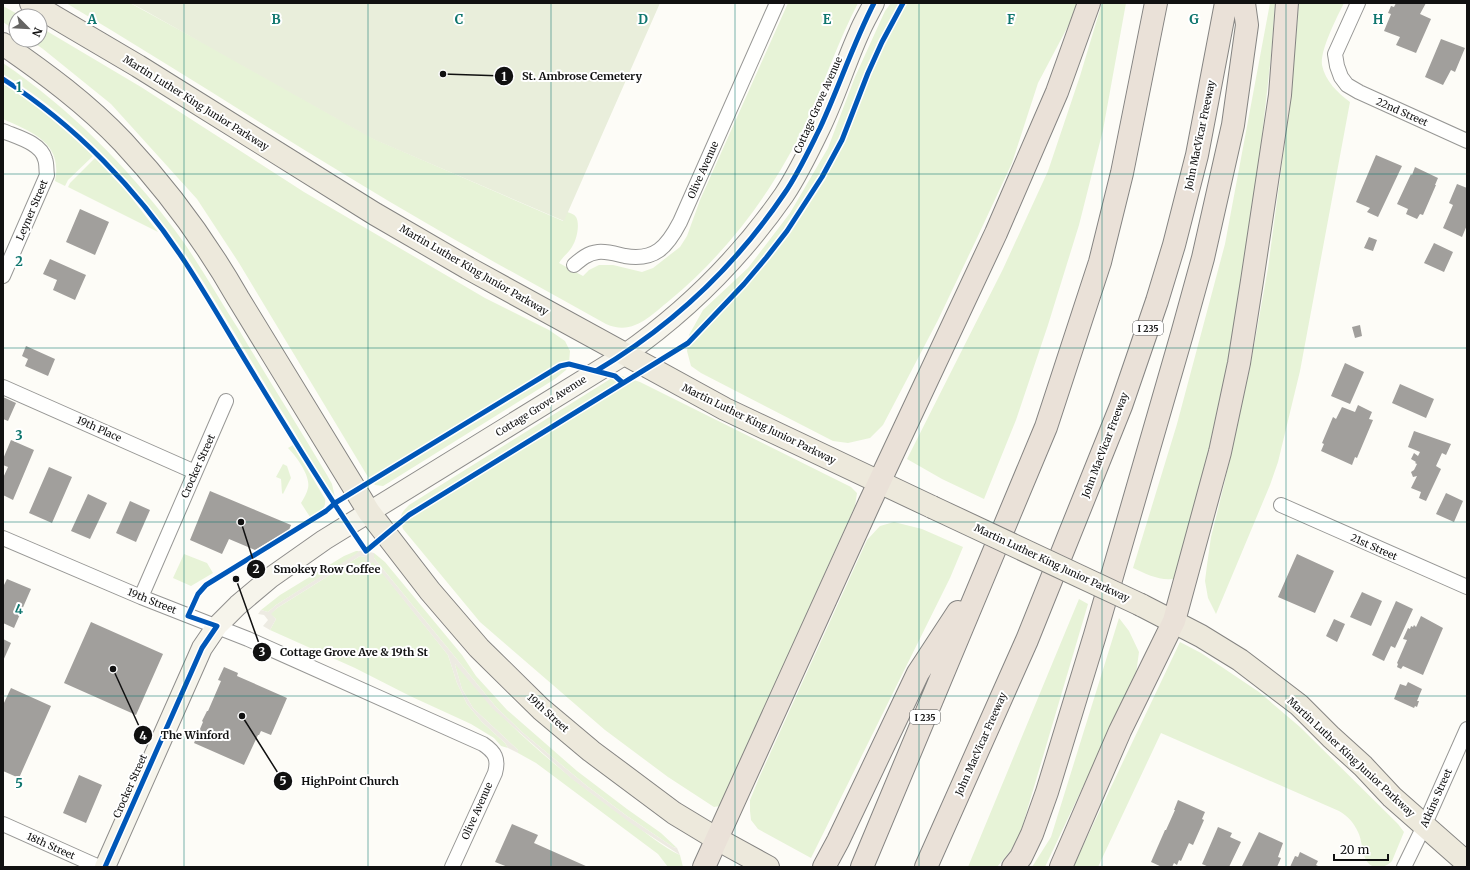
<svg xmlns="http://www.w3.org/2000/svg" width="1470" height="870" font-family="Merriweather,serif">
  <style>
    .green { fill: #e7f3d7 }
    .cemetery { fill: #e9eedb }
    .plaza { fill: #edebe2 }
    .building { fill: #a19f9c }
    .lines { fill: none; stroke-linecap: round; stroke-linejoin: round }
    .street-casing { stroke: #979795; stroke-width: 16 }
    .secondary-casing { stroke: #8e8d8b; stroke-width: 22 }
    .primary-casing { stroke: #858482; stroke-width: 24 }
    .highway-casing { stroke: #858482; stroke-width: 24 }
    .street { stroke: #fffffe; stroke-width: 14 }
    .secondary { stroke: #f6f4eb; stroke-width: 20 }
    .primary { stroke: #ede9dc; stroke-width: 22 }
    .highway { stroke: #eae1d8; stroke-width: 22 }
    .primary-bridge-casing { stroke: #858482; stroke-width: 24; stroke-linecap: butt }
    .primary-bridge { stroke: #ede9dc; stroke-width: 22 }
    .cycleway-casing { stroke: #fff; stroke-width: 8 }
    .cycleway { stroke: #0057b8; stroke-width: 5 }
    .grid { fill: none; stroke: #0f766e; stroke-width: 1; stroke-opacity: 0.55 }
    .labels { text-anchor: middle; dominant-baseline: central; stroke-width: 4; stroke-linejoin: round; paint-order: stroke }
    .shield { fill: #fff; stroke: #585858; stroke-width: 1 }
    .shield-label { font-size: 9px; font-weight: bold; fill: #111 }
    .street-label { font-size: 10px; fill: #111; stroke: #fff }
    .grid-label { font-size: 13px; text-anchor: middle; font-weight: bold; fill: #0f766e; stroke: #fff; stroke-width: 4; stroke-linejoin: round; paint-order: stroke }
    .leader { fill: none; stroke: #111; stroke-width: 1.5 }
    .callout-dot { fill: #111; stroke: #fff; stroke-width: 1.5 }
    .mark-label { font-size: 12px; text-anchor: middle; font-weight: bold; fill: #fff }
    .callout-label { font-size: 11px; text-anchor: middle; font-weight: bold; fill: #111; stroke: #fff; stroke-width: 4; stroke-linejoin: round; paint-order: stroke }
  </style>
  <rect width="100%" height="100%" fill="#fdfcf7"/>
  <path class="green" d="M66,3H130L209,46L374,139L563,221L567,212C570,213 574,214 576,217C580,223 577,239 573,245C570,252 563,256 559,263L583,276L589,270L599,265H613L642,272L653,268L680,247L687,236L700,200L788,3H858C838,41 825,82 807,120C775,189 728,252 670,300C650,316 633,336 606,324C523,278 439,232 357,182C259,123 164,61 66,3Z
    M891,3H1078L1076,11L1038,83L1012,163L977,238L938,320L883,425L870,438L848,443L833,441L701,373L691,366L687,351L689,335L703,310L748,268L790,213L828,148L855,77L885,11Z
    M1102,3H1126L1103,130L1079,225L1048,325L1016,420L984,499L942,479L907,459L1003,269L1048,171L1080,76Z
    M1270,3H1275L1271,56L1256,190L1227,365L1197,503L1178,578C1162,582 1148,575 1133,568L1177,424L1225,244Z
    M1299,3H1344C1337,17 1320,50 1322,65C1325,81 1338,93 1350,102L1300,371L1278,462L1270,485L1216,614L1208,598L1205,581L1207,565L1211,537L1224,485L1250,368L1268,268L1290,104Z
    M3,6L21,16H16V31L3,22Z
    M40,27L141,87L304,192L485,298L549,330L565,341L570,351L569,363L566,370L555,379L388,483L383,486L375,485L368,477L239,263L197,199L111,104L43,49L30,40H40Z
    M3,63C69,108 126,165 174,229C198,261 217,296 239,330C268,379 298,426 327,475L332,484L335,497C317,472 302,444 286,418C253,365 222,310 188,258C140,188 76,118 3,74Z
    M3,84C36,104 65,129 93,156L68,180L65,186L55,181C63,143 32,132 3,119Z
    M95,158L127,192L158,232L68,187L70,183Z
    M619,375L640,382L851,487L857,493L855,506L720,806L714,807L668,777L605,730L480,622L403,529C399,516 400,514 409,505L615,376Z
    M293,445L325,499C327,509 318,512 310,517L301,503C304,498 307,493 308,488C311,476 296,456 288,448Z
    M283,464L287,466L291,478L283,494L282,493L281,479L276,477Z
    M894,522L922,529L963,547L950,578L811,858L758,829L751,820L750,811V800L759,778L867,540L880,526Z
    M356,551H359L357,554L276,605L268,612L261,610L280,595L344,556Z
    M374,553L385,562L462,655L476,676L507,710L577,771L627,809L661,833L677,848L673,847L627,816L587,786L522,732L496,707L374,558Z
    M184,554L207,563L213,573L191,586L173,578Z
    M360,556L366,557L368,566L373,561L448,655L457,683L467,704L482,722L505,743L508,748L501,746L494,738L471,724L410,696L355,668L270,630L276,619L270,614L277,608Z
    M1079,599L1088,604L1021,831L1011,850L997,867H968Z
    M1119,618L1129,631L1139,652L1136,674L1045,867H1032L1051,837Z
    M1180,642L1201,653L1259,692L1300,727L1398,824L1404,832L1392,861C1388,865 1384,867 1378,867C1360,867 1364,843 1358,832C1354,823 1348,816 1339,811L1161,733L1098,867H1073Z
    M456,664C505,726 565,776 630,821C645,832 664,848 680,855L683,867H668L658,854L536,763L518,753V750L473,708L462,689L455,665Z"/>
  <path class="cemetery" d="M130,3H660L564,221L373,139L142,9Z"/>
  <path class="plaza" d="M359,551H366L374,553V558L496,707L522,732L587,786L627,816L673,847L677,848L680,855L632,824L572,779L493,709L455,664V665L462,689L473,708L518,750V753L508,748L505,743L482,722L467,704L457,683L448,655L373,562L368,566L365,561L366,557L360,556L277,608L271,614L276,619L270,630L263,626L268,620L264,615L258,614L261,610L268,612L276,605L356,554Z"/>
  <path class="building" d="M1396,3H1426L1420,14L1431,19L1416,53L1396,45L1400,37L1384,31L1391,14L1388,13L1391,6L1394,7Z
    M1441,39L1465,48L1455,72L1451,70L1443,85L1425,77Z
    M1376,155L1402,166L1378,217L1367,212L1370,208L1356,202Z
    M1415,167L1438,178L1435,185H1436L1423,215L1420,214L1417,219L1406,214L1408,209L1397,204L1411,174L1412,175Z
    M1457,184L1467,188V225L1462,237L1443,228L1453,205L1449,203Z
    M80,209L109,222L95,255L66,242Z
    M1369,237L1377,240L1373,251L1364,248Z
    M1434,243L1453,252L1444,272L1424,263Z
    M50,259L86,275L75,300L53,290L57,280L43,274Z
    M1360,325L1362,336L1355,338L1352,327Z
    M26,346L55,359L48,376L25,366L28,359L22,356Z
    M1345,363L1364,372L1350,404L1331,396Z
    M1400,384L1434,399L1426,418L1392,403Z
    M3,397L16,403L8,421L3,419Z
    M1358,405L1372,412L1369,419L1373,420L1357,458L1355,457L1352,465L1321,451L1324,444L1322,443L1333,417L1336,419L1342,407L1355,412Z
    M1414,431L1451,444L1446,455L1442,453L1436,466L1441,469L1426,501L1419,498L1421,492L1411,488L1417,476L1413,477L1411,472L1414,470L1417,464L1415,463L1416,462L1411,459L1414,453L1418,456L1420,452L1408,447Z
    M11,440L34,450L13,500L3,495V478L8,467L3,465V459Z
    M49,467L72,477L52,523L29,513Z
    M210,491L291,525L289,530L255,550L229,539L222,554L190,540Z
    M1446,493L1463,501L1454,522L1436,514Z
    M88,494L107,503L90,539L71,531Z
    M130,501L150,510L136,542L116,533Z
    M1297,554L1334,571L1315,613L1278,597Z
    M7,579L31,589L14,628L3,623V587Z
    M1362,592L1382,601L1371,626L1350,617Z
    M1396,601L1413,609L1395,648L1391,646L1384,661L1372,655Z
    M1421,616L1443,628L1423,675L1403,666L1401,669L1397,667L1398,664L1397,663L1407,640L1403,639L1408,628L1410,629L1411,626L1413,627L1414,625L1416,627Z
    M1334,619L1345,624L1337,642L1326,636Z
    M91,622L163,654L136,715L64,683Z
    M3,639L11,643L3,661Z
    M224,667L238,673L237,676L287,698L271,735L261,731L259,735H258L244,765L194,743L203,722L202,721L207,711H208L221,681L218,680Z
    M1408,682L1422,689L1417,701H1419L1417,707L1415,706L1414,708L1394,699L1400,684L1406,686Z
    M11,688L51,706L19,778L3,771V705Z
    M79,775L102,785L86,823L63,813Z
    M1178,800L1205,812L1202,819L1204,820L1193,845L1189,843L1181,861L1179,860L1177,865L1174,863L1172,867H1162L1151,862L1165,830H1166L1175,810H1174Z
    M512,824L538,835L534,843L588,867H508L495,862Z
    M1218,827L1232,833L1230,837L1241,842L1229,867H1209L1202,864Z
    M1259,832L1283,843L1278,857L1281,858L1277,867L1242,866Z
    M1300,852L1318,861L1316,865L1320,867H1290L1295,856L1298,857Z"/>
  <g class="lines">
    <g class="street-casing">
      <path id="street" d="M1358,3L1335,54L1337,66L1341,77L1347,85L1359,92L1467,141
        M3,131C17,137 41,143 45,159C47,164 46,170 47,175L3,276
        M574,265C581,259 588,253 598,252C607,251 616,254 625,256C655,261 667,247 680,222L777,3
        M3,387L195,472
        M1281,505L1467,587
        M3,538L141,597L248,639L483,744C495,752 499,759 495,773L452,867
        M141,597L226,401
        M3,824L99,867
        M1404,867L1424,826L1467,729"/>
    </g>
    <g class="secondary-casing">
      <path id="secondary" d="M105,867L202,648L217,626L238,605L270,578L324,540L624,355C687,311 740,258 784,195C798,174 809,151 820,128C835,97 845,64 859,33C863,23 869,13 874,3"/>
    </g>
    <g class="primary-casing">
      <path id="primary" d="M31,3L138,66L375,214L468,268L725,409L932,507
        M3,44C45,73 87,104 123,142C167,189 206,242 238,298L369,512L430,591L479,648L541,709L591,751L674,813L717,839L768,867
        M1141,605L1201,636L1240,660L1299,705L1331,737L1363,766L1392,797L1467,863"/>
    </g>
    <g class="highway-casing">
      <path id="highway" d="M704,867L869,504L996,233L1057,92L1089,3
        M824,867L838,841L918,673L958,612
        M862,867L1046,427L1100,262L1122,173L1156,3
        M926,867L1027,640L1121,406L1157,301L1174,245L1197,155L1226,3
        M1013,867L1021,857L1032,834L1047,792L1095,635L1182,334L1203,258L1233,125L1247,25L1244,3
        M1061,867L1120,731L1174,621L1220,452L1239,363L1252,281L1280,95L1287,3"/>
    </g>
    <use href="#street" class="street"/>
    <use href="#secondary" class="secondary"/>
    <use href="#primary" class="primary"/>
    <use href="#highway" class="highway"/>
    <g class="primary-bridge-casing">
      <path id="primary-bridge" d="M932,507L1141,605"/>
    </g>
    <use href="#primary-bridge" class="primary-bridge"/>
    <g class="cycleway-casing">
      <path id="cycleway" d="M3,79C75,125 138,190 185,262C206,294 225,327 245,360C284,424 323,489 366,551L409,515L688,343L744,284L766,258L787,231L822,177L842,140L868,73L882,42L903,3
        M596,371C672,326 734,268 784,194C798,174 809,150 820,128C839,87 853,44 874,3
        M105,867L202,648L217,626L188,616L198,594L206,585L326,511L335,503L560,366L569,364L615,376L623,383"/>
    </g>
    <use href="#cycleway" class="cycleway"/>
  </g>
  <path class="grid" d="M184,3V867M368,3V867M551,3V867M735,3V867M919,3V867M1102,3V867M1286,3V867M3,174H1467M3,348H1467M3,522H1467M3,696H1467"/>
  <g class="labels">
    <g class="shield">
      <rect x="1133" y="321" width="30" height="14" rx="3"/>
      <rect x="910" y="710" width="30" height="14" rx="3"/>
    </g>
    <g class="shield-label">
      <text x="1148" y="328">I 235</text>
      <text x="925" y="717">I 235</text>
    </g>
    <g class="street-label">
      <text transform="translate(196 103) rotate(32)">Martin Luther King Junior Parkway</text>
      <text transform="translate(818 105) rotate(-66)">Cottage Grove Avenue</text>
      <text transform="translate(1402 112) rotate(24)">22nd Street</text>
      <text transform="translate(1200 135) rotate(-78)">John MacVicar Freeway</text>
      <text transform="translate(703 170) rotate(-66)">Olive Avenue</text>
      <text transform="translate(32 210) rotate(-67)">Leyner Street</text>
      <text transform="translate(474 270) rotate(30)">Martin Luther King Junior Parkway</text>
      <text transform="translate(541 406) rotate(-32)">Cottage Grove Avenue</text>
      <text transform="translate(759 424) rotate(26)">Martin Luther King Junior Parkway</text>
      <text transform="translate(99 429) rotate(24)">19th Place</text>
      <text transform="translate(1105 445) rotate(-69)">John MacVicar Freeway</text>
      <text transform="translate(198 466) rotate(-66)">Crocker Street</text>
      <text transform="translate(1374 547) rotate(24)">21st Street</text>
      <text transform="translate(1052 563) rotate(25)">Martin Luther King Junior Parkway</text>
      <text transform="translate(152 601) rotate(22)">19th Street</text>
      <text transform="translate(548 713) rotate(42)">19th Street</text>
      <text transform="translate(981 744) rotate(-66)">John MacVicar Freeway</text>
      <text transform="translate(1351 757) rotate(43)">Martin Luther King Junior Parkway</text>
      <text transform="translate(130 786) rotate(-66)">Crocker Street</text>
      <text transform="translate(1436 798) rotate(-66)">Atkins Street</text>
      <text transform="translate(477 811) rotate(-66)">Olive Avenue</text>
      <text transform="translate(51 846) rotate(24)">18th Street</text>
    </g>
  </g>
  <g class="grid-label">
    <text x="92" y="24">A</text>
    <text x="276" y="24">B</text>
    <text x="459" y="24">C</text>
    <text x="643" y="24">D</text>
    <text x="827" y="24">E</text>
    <text x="1011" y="24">F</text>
    <text x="1194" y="24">G</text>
    <text x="1378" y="24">H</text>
    <text x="19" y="92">1</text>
    <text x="19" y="266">2</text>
    <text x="19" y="440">3</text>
    <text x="19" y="614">4</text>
    <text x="19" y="788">5</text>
  </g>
  <path class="leader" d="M443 74L504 76M241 522L256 569M236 579L262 652M113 669L143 735M242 716L283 781"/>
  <g class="callout-dot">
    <circle cx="443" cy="74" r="4"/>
    <circle cx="241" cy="522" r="4"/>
    <circle cx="236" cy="579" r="4"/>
    <circle cx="113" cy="669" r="4"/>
    <circle cx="242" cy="716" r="4"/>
    <circle cx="504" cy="76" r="10"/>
    <circle cx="256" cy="569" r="10"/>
    <circle cx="262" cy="652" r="10"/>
    <circle cx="143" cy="735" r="10"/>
    <circle cx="283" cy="781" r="10"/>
  </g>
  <g class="mark-label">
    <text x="504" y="81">1</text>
    <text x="256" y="573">2</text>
    <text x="262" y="656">3</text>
    <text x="143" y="740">4</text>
    <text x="283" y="785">5</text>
  </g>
  <g class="callout-label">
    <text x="582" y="80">St. Ambrose Cemetery</text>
    <text x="327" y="573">Smokey Row Coffee</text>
    <text x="354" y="656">Cottage Grove Ave &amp; 19th St</text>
    <text x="195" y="739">The Winford</text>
    <text x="350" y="785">HighPoint Church</text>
  </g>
  <rect width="1470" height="870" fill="none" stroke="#111111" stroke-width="8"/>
  <g transform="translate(28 28) rotate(114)"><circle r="19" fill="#ffffff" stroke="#a0a0a0"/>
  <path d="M0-3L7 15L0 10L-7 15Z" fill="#646362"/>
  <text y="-6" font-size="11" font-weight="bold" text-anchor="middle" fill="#111111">N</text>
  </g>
  <path d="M1334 854v6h54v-6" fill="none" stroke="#111111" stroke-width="2"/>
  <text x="1340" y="854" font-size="12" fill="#111111" stroke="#ffffff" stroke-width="3" paint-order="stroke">20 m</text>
</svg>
